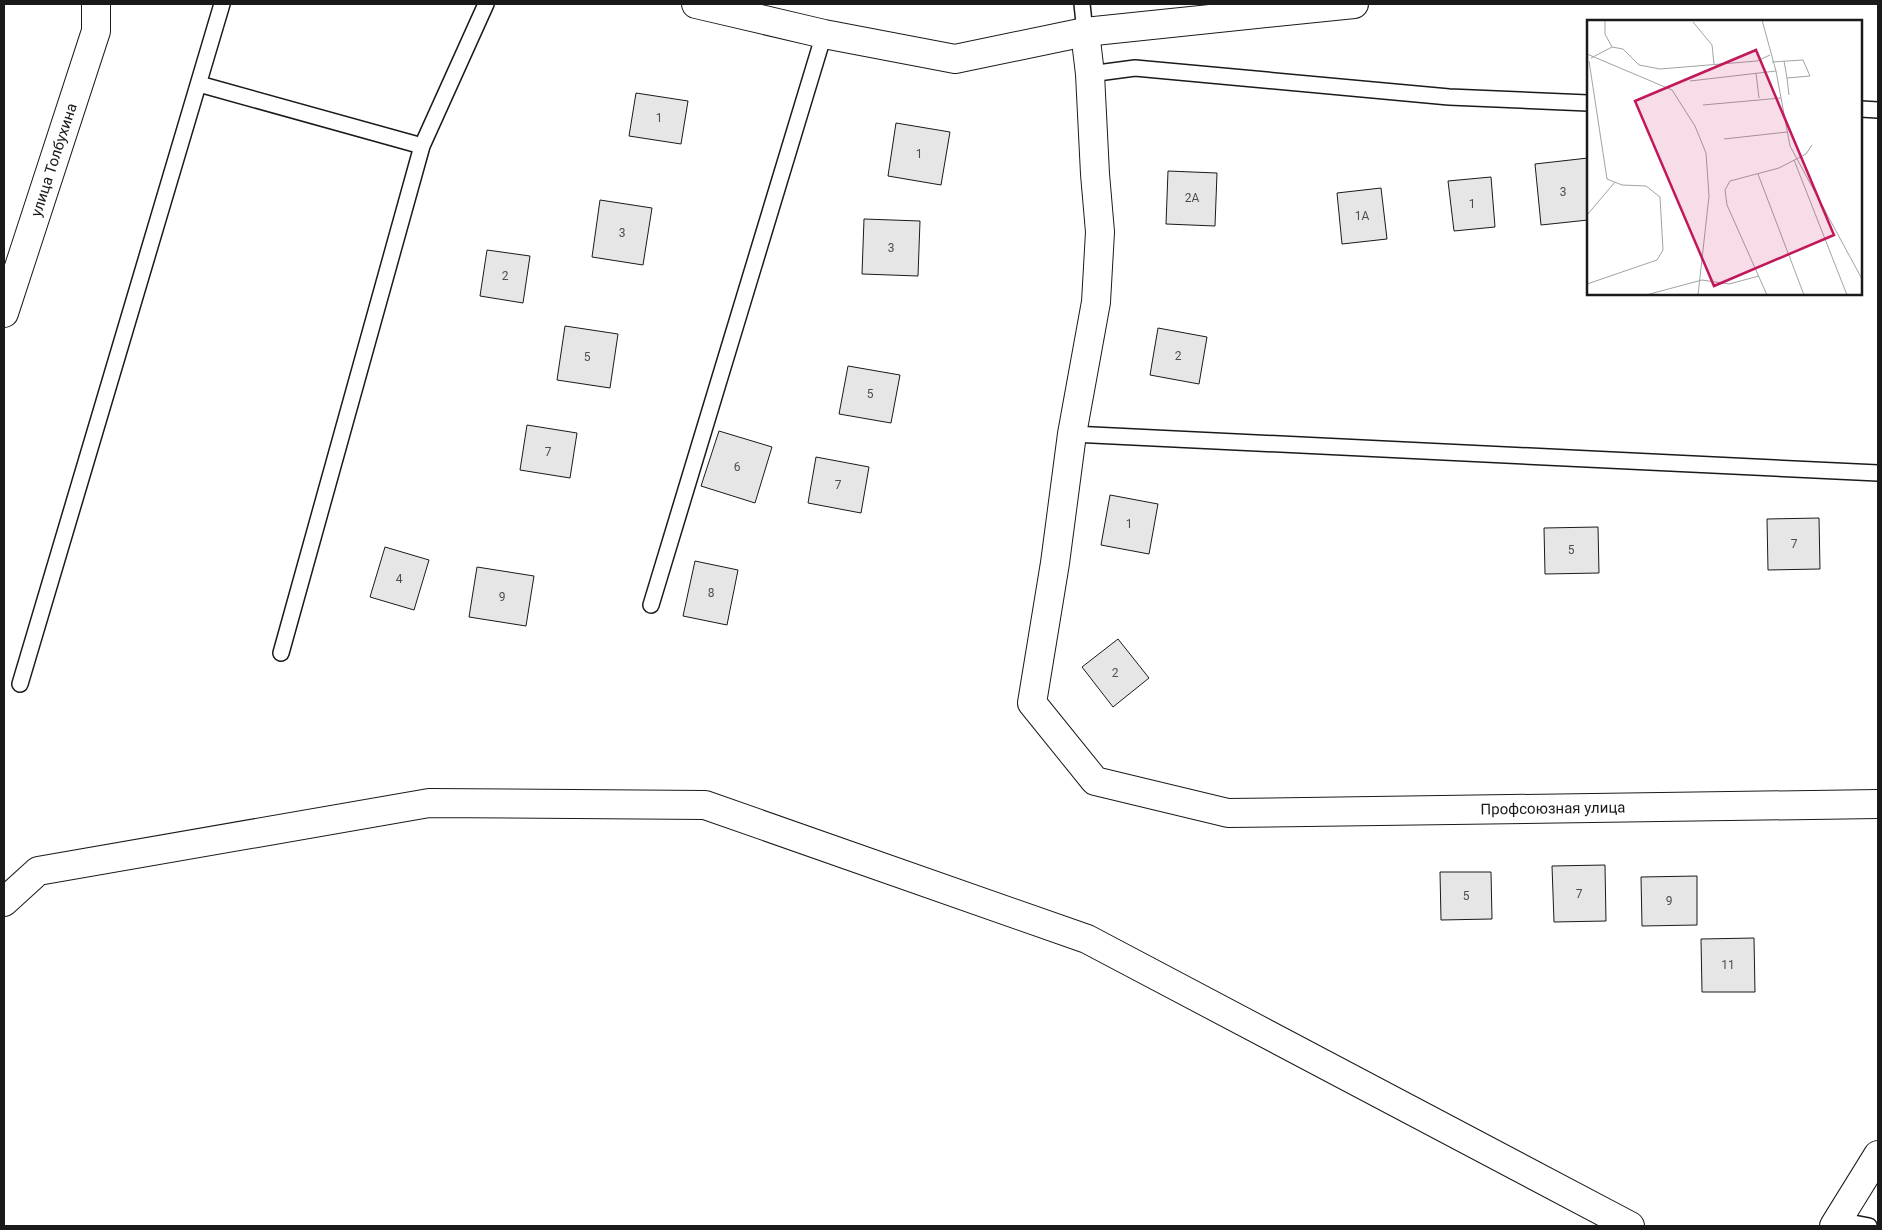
<svg xmlns="http://www.w3.org/2000/svg" width="1882" height="1230" font-family="Roboto,sans-serif">
  <style>
    .building { fill: #e6e6e6; stroke: #1a1a1a }
    .lines { fill: none; stroke-linecap: round; stroke-linejoin: round }
    .lane-casing { stroke: #1a1a1a; stroke-width: 18 }
    .street-casing { stroke: #1a1a1a; stroke-width: 30 }
    .lane { stroke: #fff; stroke-width: 15 }
    .street { stroke: #fff; stroke-width: 28 }
    .labels { text-anchor: middle; dominant-baseline: central; stroke-width: 4; stroke-linejoin: round; paint-order: stroke }
    .number-label { font-size: 12px; fill: #4d4d4d }
    .street-label { font-size: 15px; fill: #1a1a1a; stroke: #fff }
    .inset-road { fill: none; stroke: #a3a3a3; stroke-width: 1 }
    .view { fill: #c2185b; fill-opacity: 0.15; stroke: #c2185b; stroke-width: 2.5 }
    .inset-edge { fill: none; stroke: #1a1a1a; stroke-width: 2.5 }
  </style>
  <rect width="100%" height="100%" fill="#fff"/>
  <path class="building" d="M636,93L688,101L681,144L629,136Z
    M896,123L950,132L941,185L888,176Z
    M1588,158V220L1541,225L1535,164Z
    M1168,171L1217,173L1215,226L1166,224Z
    M1491,177L1495,227L1454,231L1448,181Z
    M1381,188L1387,239L1342,244L1337,193Z
    M600,200L652,208L643,265L592,257Z
    M864,219L920,221L918,276L862,274Z
    M487,250L530,256L523,303L480,296Z
    M565,326L618,334L610,388L557,380Z
    M1158,328L1207,337L1199,384L1150,375Z
    M848,366L900,375L891,423L839,414Z
    M527,425L577,433L570,478L520,470Z
    M719,431L772,447L755,503L701,486Z
    M816,457L869,467L861,513L808,503Z
    M1110,495L1158,504L1149,554L1101,545Z
    M1819,518L1820,569L1768,570L1767,519Z
    M1598,527L1599,573L1545,574L1544,528Z
    M385,547L429,560L414,610L370,597Z
    M695,561L738,570L727,625L683,616Z
    M477,567L534,576L526,626L469,617Z
    M1118,639L1149,678L1113,707L1082,667Z
    M1605,865L1606,921L1554,922L1552,866Z
    M1440,872H1491L1492,919L1441,920Z
    M1697,876V925L1642,926L1641,877Z
    M1754,938L1755,992H1702L1701,939Z"/>
  <g class="lines">
    <g class="lane-casing">
      <path id="lane" d="M1082,4L1085,32
        M1090,74L1135,68L1449,97L1588,103
        M199,84L422,146
        M1861,109L1878,110
        M1072,434L1878,473
        M651,605L824,34
        M281,653L422,146L486,4
        M20,684L222,4
        M1838,1220L1869,1226"/>
    </g>
    <g class="street-casing">
      <g id="street">
        <path d="M696,4L824,34L955,59L1085,32L1354,4"/>
        <path id="s1" d="M1085,32L1090,74L1095,174L1100,232L1096,302L1072,434L1055,563L1032,703L1095,781L1228,813L1878,804"/>
        <path id="s2" d="M4,313L96,31V4"/>
        <path d="M4,902L38,871L429,803L705,805L1087,939L1630,1226"/>
        <path d="M1834,1226L1878,1155"/>
      </g>
    </g>
    <use href="#lane" class="lane"/>
    <use href="#street" class="street"/>
  </g>
  <g class="labels">
    <g class="number-label">
      <text x="659" y="118">1</text>
      <text x="919" y="154">1</text>
      <text x="1563" y="192">3</text>
      <text x="1192" y="198">2А</text>
      <text x="1472" y="204">1</text>
      <text x="1362" y="216">1А</text>
      <text x="622" y="233">3</text>
      <text x="891" y="248">3</text>
      <text x="505" y="276">2</text>
      <text x="1178" y="356">2</text>
      <text x="587" y="357">5</text>
      <text x="870" y="394">5</text>
      <text x="548" y="452">7</text>
      <text x="737" y="467">6</text>
      <text x="838" y="485">7</text>
      <text x="1129" y="524">1</text>
      <text x="1794" y="544">7</text>
      <text x="1571" y="550">5</text>
      <text x="399" y="579">4</text>
      <text x="711" y="593">8</text>
      <text x="502" y="597">9</text>
      <text x="1115" y="673">2</text>
      <text x="1579" y="894">7</text>
      <text x="1466" y="896">5</text>
      <text x="1669" y="901">9</text>
      <text x="1728" y="965">11</text>
    </g>
    <g class="street-label">
      <text stroke="none"><textPath href="#s2" startOffset="161">улица Толбухина</textPath></text>
      <text stroke="none"><textPath href="#s1" startOffset="1239">Профсоюзная улица</textPath></text>
    </g>
  </g>
  <g transform="translate(1587 20)">
    <rect width="275" height="275" fill="#fff"/>
    <path class="inset-road" d="M18,0V14L25,27M175,0L189,51L203,126L275,259M106,2L125,25L127,44M0,34L85,70L108,106L119,133L122,176L111,275M4,38L25,27L36,29L52,45L73,49L170,41L183,35M185,42L216,40L223,56L200,58L197,41M169,53L172,78M200,58L202,75M103,61L189,51M116,85L194,78M137,119L200,112M207,140L260,275M171,154L217,275M0,195L28,162M0,264L70,240L76,230L73,177L59,166L35,165L20,159L2,41M59,275L115,260L142,264L172,256M180,275L140,185L138,170L143,161L192,148L219,134L225,125"/>
    <path class="view" d="M169,30L247,215L127,266L48,81Z"/>
    <rect width="275" height="275" class="inset-edge"/>
  </g>
  <rect width="1882" height="1230" fill="none" stroke="#1a1a1a" stroke-width="10"/>
</svg>
